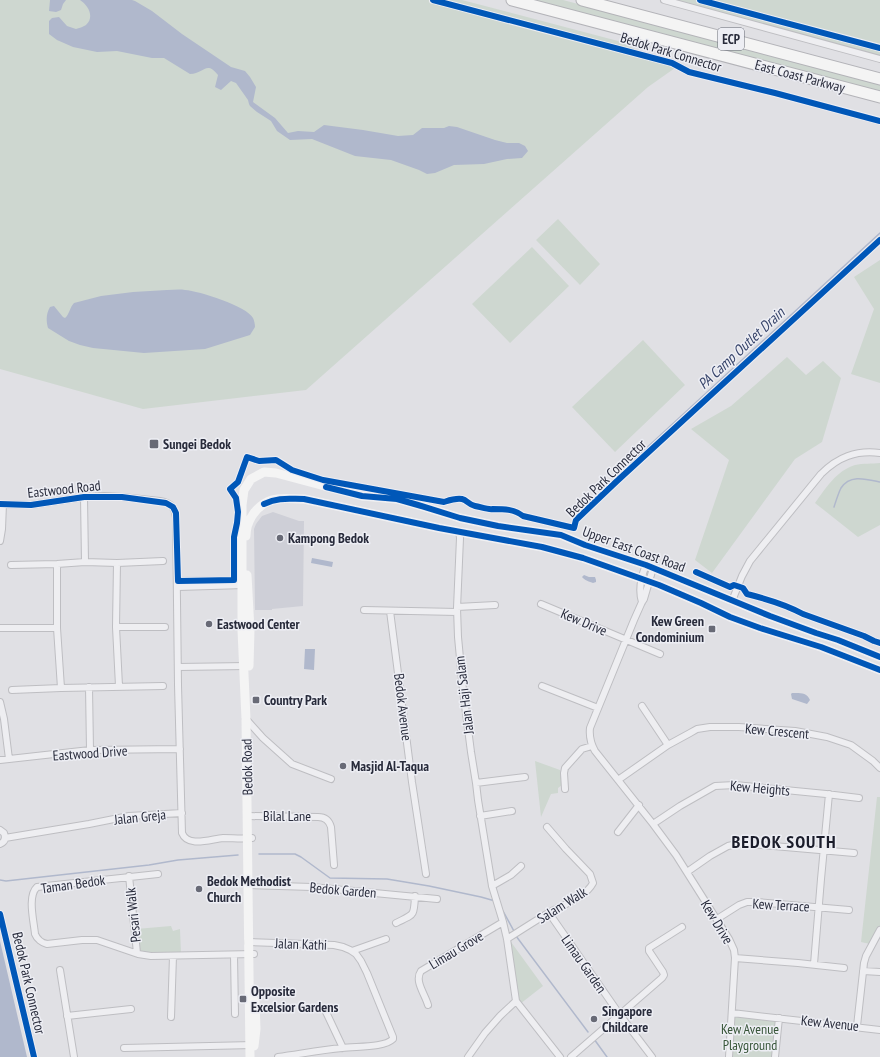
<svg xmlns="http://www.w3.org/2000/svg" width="880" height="1057" font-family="'PT Sans Narrow',sans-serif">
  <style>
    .built { fill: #cecfd7 }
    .green { fill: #ced7d0 }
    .water { fill: #b0b8cc }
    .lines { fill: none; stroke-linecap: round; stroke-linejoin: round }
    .stream { stroke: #b0b8cc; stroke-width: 1.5 }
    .minor-casing { stroke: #bebec2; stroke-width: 8 }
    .motorway-casing { stroke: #b3b3b8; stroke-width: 13 }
    .minor { stroke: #eeeef1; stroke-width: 6 }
    .secondary { stroke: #f4f4f4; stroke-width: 9 }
    .motorway { stroke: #f4f4f4; stroke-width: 11 }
    .cycleway-casing { stroke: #edeef4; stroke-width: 8 }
    .cycleway { stroke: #0057b8; stroke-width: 6 }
    .poi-dot { fill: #686a76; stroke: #edeef4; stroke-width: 1.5 }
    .labels { text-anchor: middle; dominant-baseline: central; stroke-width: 3; stroke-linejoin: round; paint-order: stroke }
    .shield { fill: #edeef4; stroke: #636672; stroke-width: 1 }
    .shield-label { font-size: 13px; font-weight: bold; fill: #282b3b }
    .street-label { font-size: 14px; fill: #282b3b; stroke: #edeef4 }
    .poi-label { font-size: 14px; font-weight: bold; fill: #282b3b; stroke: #edeef4; text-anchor: start }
    .park-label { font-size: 14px; fill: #375538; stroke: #edeef4 }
    .water-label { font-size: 15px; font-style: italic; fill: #37446a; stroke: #edeef4 }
    .district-label { font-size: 18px; font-weight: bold; letter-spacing: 1px; fill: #1b1d2b; stroke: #edeef4 }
  </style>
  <rect width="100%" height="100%" fill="#e0e0e4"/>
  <path class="built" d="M273,512L299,521H304L303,606L272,609V610H255L254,529L256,524L262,516Z"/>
  <path class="green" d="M0,0H462L618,41L675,68L648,87L306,390L143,409L0,369Z
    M532,0H563L880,84V93Z
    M675,0H880V57Z
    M558,219L600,264L580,285L536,240Z
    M532,247L569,286L510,343L472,304Z
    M880,260V383L851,374L874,309L854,277Z
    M643,340L685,385L615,452L572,407Z
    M787,357L806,375L823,361L841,378L822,442L795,459L712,573L695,560L729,460L691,429L731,406Z
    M880,463V525L858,537L815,503C826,488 836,471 855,465C863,463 872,464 880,463Z
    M535,761L560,770L562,785L558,788V793L551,794L541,817Z
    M877,797H880V926L870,944L861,942Z
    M171,926L173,931L180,929L181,954L151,955L139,952L136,929Z
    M511,942L543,986L520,1004L517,1000L508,944Z
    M733,1016L777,1020L774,1057H727Z"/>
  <path class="water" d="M50,0H66L63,4L61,10L56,12L49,11Z
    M80,0H132L135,1L152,11L182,34L231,67L245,71L250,77L256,87L253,102L275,118L288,133L298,131L314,132L324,125L363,130L398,136L413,135L422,128H444L449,126L457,127L495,140L507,143H519L525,146L528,151L522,158L507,159L484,164L454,165L435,173L427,174L419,170L391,160L355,156L312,139L290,140L277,131L271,121L257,112L250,106L249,104L248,100L236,83L231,81L221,90L215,87L218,75C206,60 204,74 190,74L164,58H152L117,51L97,52L73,47L57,40L49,34V21L52,18L59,17L67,26L76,29C79,28 83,27 86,25C95,17 88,5 80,0Z
    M167,290C173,290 179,289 185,290C199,291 247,306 253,318C254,320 255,324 255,327L250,335L205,349L144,353L93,348L80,345L69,341L48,328C46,320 46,314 50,307L54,306L63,317L65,318C69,315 70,307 74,303L101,296L133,292Z
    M312,558L333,562L332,567L311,563Z
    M584,575L589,577H595L596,580V582L593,583C590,582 584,580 582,577Z
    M305,649H315L314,670L304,669Z
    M792,693C799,693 807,692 810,700L807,704L792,699L791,694Z
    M0,941L27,1057H0Z"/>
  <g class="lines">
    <path class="stream" d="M615,477L880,233
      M834,507C836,501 838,494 841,488C850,474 866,479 880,482
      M259,854H295L301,857L330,878L387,879L429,886L481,897L495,901
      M0,880L6,881L149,865L178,860L238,855
      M503,911L515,933
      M516,936L588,1032
      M594,1039L607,1057"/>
    <g class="minor-casing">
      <path id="minor" d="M664,0L880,59
        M84,497L85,562
        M0,504L31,505L84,497L104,496L122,497L160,501C171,503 175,507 176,518L178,685L182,833C188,848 211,839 223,838C233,838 242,839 252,838
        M459,531L460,538L457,608L458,637L463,690L471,752L476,783L478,800L492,886L503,922L507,939L516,1001L560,1057
        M0,541L2,529L3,504
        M117,563L116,627L119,686
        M57,564V628L61,688
        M11,565L57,564L85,562L117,563L163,561
        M653,568L644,599L642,602L634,620L590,728C589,737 591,744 595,751L653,824L676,855L729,939L734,950L735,958L729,1057
        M178,581L244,580
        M178,587L244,585
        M732,601L742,576L750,561L821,474C838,457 856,450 880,453
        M642,602C638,589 641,577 646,565
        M541,604L660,654
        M457,607L495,605
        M364,610L457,612
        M390,611L412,782L426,874
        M116,627H165
        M0,628H57
        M178,667L247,666
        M542,686L598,708
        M89,687L90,750
        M12,690L61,688L163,686
        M0,702L4,719L9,759
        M642,706L668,745
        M246,719L263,738L292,764L331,779
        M0,760L90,750L180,749
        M618,780L668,745L690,733L697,729L710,727H739L795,731L827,737L851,745L873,761L880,768
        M476,783L525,777
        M565,789L564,773L565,768L582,749L592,746
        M247,816L318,817C325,817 329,820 331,827L334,865
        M480,816L512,811
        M653,824L680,806L715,786L735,785L826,794L859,798
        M0,830L4,833C6,838 5,842 0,844
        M618,832L639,805
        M5,838L89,824L129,816L182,813
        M687,872L710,856L728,846L737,844H751L854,853
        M158,874L37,887C27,896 34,922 35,934C37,939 42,943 47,944L82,940H97L138,954L151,956L254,954
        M129,876L137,953
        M247,885L312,887L437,899
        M492,886L511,875L521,866
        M549,913L620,1015L652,1057
        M717,919L739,905L747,902H757L849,910
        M396,923C414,914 414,917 415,896
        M507,939C521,930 535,921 550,912C563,905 586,897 593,883L590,874L566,849L547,827
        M248,942L334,945L343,947L350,950L356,954L361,961L367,973L393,1037V1039C384,1048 356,1046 342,1048C321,1050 300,1054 278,1057
        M352,951L386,939
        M234,955L235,1014
        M735,958L798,963L844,968
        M814,964L821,879L829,794
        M60,970L74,1057
        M863,971L880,972
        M428,1005C425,994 414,981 421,971L503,922
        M326,1012L343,1048
        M732,1013L880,1030
        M67,1016L131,1009
        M171,1017L173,956
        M857,1026L864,963L866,956L880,930
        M124,1048L253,1045
        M468,1057L485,1033L500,1016L516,1001
        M571,1057L662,978L664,975L663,972L649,951V948L682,927
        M775,1057L779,1018"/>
    </g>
    <g class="motorway-casing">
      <path id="motorway" d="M512,0L880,97
        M582,0L880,79"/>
    </g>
    <use href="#minor" class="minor"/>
    <path class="secondary" d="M246,536C246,520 257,505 272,500C282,497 294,499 304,499L439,528L542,547L583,558L659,585L701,603L730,617L760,628L821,647L880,670
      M247,575L250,630L249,666
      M254,1046L256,1029L255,1001
      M250,1057L246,719L242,630V505L244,490L251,479L264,472L276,473L362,496L397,499L418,505L460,518L498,526L561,535L585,545L646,565L770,616L816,633L838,640L880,657"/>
    <use href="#motorway" class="motorway"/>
    <g class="cycleway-casing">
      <path id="cycleway" d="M433,0L672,63L689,72L775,93L880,121
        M700,0L880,48
        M326,487L362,496L397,499L418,505L460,518L498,526L561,535L585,545L646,565L770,616L816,633L838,640L880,657
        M0,504L31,505L84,497H122L166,503L173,507L176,513L178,581L234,580V537L237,523L238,512L236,498L230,489L238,482L247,457L259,461L276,460L292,470L323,480L444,502C450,500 455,498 462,499C467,500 469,505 475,506C481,507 488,510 493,509C504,509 514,509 523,516L574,528L576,520L617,481L880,240
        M264,504C279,497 288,499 304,499L439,528L542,547L583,558L659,585L701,603L730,617L760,628L821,647L880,670
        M696,572L730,587L734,585L743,588L747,594C767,599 785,604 803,614L864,636L874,641L880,643
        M0,914L34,1057"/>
    </g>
    <use href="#cycleway" class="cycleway"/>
  </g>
  <g class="poi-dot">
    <rect x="149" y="439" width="10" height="10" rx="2"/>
    <circle cx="280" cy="538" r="4"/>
    <circle cx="209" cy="624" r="4"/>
    <rect x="708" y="625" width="8" height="8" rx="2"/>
    <rect x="252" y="696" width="8" height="8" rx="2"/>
    <circle cx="343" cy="766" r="4"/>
    <circle cx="199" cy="889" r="4"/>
    <rect x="239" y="995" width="8" height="8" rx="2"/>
    <circle cx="594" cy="1019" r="4"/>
  </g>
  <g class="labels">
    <rect class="shield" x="718" y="28" width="26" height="22" rx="3"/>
    <g class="shield-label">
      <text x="731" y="39">ECP</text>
    </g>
    <g class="street-label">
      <text transform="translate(671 52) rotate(17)">Bedok Park Connector</text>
      <text transform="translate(800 76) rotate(15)">East Coast Parkway</text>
      <text transform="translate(606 478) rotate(-44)">Bedok Park Connector</text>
      <text transform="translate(64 489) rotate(-6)">Eastwood Road</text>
      <text transform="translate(634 549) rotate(20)">Upper East Coast Road</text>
      <text transform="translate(584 622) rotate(23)">Kew Drive</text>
      <text transform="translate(464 695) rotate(-97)">Jalan Haji Salam</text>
      <text transform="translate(403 707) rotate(83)">Bedok Avenue</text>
      <text transform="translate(777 731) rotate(5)">Kew Crescent</text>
      <text transform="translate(90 753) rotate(-4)">Eastwood Drive</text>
      <text transform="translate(247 767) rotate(-91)">Bedok Road</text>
      <text transform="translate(760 788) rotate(5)">Kew Heights</text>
      <text x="287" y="816">Bilal Lane</text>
      <text transform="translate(140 817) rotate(-6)">Jalan Greja</text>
      <text transform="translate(73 884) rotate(-8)">Taman Bedok</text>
      <text transform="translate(343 890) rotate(5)">Bedok Garden</text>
      <text transform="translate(562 905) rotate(-32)">Salam Walk</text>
      <text transform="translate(781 905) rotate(3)">Kew Terrace</text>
      <text transform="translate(133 915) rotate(-96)">Pesari Walk</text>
      <text transform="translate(717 922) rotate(59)">Kew Drive</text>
      <text transform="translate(301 944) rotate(2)">Jalan Kathi</text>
      <text transform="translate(456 950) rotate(-31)">Limau Grove</text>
      <text transform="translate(584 964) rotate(55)">Limau Garden</text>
      <text transform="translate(29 983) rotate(77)">Bedok Park Connector</text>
      <text transform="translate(830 1023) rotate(6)">Kew Avenue</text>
    </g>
    <g class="poi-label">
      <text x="163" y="444">Sungei Bedok</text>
      <text x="288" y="538">Kampong Bedok</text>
      <text x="704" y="621" text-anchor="end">Kew Green<tspan x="704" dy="16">Condominium</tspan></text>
      <text x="217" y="624">Eastwood Center</text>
      <text x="264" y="700">Country Park</text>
      <text x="351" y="766">Masjid Al-Taqua</text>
      <text x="207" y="881">Bedok Methodist<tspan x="207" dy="16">Church</tspan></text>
      <text x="251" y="991">Opposite<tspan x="251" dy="16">Excelsior Gardens</tspan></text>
      <text x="602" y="1011">Singapore<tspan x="602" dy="16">Childcare</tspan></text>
    </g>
    <g class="park-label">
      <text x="750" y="1029">Kew Avenue<tspan x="750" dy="16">Playground</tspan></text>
    </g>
    <g class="water-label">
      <text transform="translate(741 348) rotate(-43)">PA Camp Outlet Drain</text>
    </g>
    <g class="district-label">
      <text x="784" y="841">BEDOK SOUTH</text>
    </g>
  </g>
</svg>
